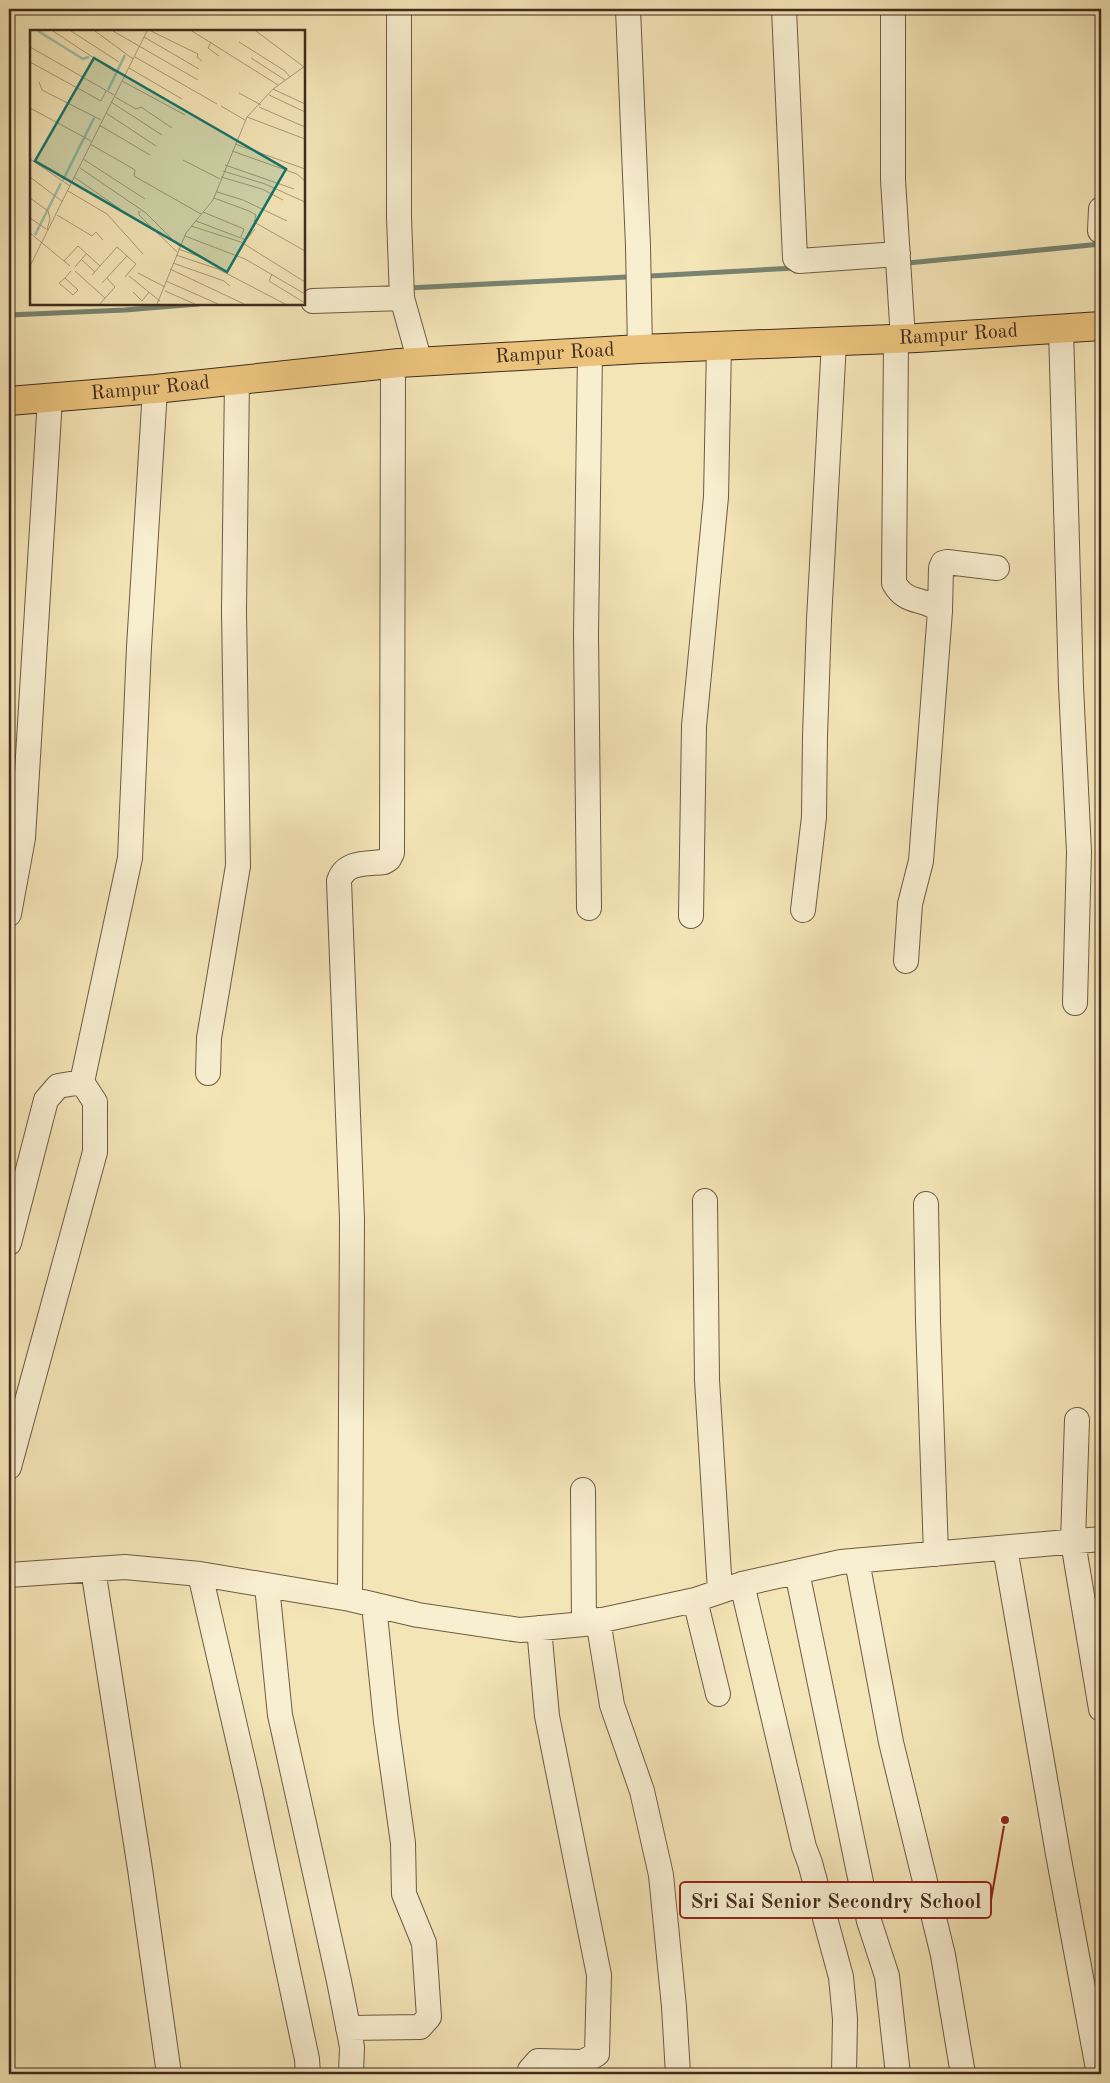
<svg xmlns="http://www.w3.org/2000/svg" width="1110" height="2083" font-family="'Old Standard TT',serif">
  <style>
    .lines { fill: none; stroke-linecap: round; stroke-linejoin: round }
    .stream { stroke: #788471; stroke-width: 5 }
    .minor-casing { stroke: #6d5a44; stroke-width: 26 }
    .major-casing { stroke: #402b1e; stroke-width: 30 }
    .minor { stroke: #f8eed0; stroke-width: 24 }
    .major { stroke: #eac27c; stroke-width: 28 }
    .labels { text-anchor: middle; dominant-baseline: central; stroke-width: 4; stroke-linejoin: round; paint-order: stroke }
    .street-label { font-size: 20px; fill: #402b1e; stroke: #f8eed0 }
    .inset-river { fill: none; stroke: #9dc0a8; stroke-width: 2.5 }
    .inset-road { fill: none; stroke: #ac9b7a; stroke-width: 1 }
    .view { fill: #0f766e; fill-opacity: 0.15; stroke: #0f766e; stroke-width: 2.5 }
    .inset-edge { fill: none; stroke: #402b1e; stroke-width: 2.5 }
    .leader { fill: none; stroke: #8f2418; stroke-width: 2 }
    .callout-dot { fill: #8f2418; stroke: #f8eed0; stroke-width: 2 }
    .callout { fill: #f8eed0; stroke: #8f2418; stroke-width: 2 }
    .callout-label { font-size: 21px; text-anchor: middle; font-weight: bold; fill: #402b1e }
  </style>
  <rect width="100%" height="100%" fill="#f4e5b7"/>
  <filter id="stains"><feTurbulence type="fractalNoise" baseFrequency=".004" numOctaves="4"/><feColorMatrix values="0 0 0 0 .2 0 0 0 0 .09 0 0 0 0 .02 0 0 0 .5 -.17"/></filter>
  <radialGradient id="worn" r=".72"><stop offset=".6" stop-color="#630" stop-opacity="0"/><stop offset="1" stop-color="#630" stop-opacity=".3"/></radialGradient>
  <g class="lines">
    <path class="stream" d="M908,263L1101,244
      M650,276L796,268
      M408,288L627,277
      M9,315L125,310L198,304"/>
    <g class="minor-casing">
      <path id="minor" d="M399,9V217L402,298L420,362
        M628,9L638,246L640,349
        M784,9L795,258L799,261L898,254
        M893,9V180L903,339
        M1100,231L1101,209
        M313,301L402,298
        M1061,329L1071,686L1079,852L1075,1003
        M896,339L894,583C907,606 923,596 940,611L921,861L910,904L906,961
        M940,611L941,568L943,563L947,562L997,568
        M589,908L586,634L590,352
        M803,910L814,817L815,736L819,620L834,342
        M9,914L23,838L50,398
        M691,916L694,726L716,497L719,346
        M208,1073L209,1038L238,866L234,611L237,379
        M705,1201L707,1380L720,1591
        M926,1204L928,1321L936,1554
        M9,1243L46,1100L58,1086L82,1082
        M1077,1420L1073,1542L1101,1709
        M9,1467L95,1152V1102L82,1082L130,858L139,647L155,389
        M583,1490L584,1624
        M1005,1548L1058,1854L1099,2074
        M857,1561L891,1742L943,1955L963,2074
        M93,1569L140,1869L169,2074
        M797,1572L869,1921L887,1976L898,2074
        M200,1574L250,1791L307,2059L308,2074
        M9,1575L125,1567L200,1574L350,1599L418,1615L520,1630L584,1624L695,1600L742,1584L841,1562L1101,1539
        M742,1584L804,1847L810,1863L841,1977L845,2019L844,2074
        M267,1586L280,1715L339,1981L352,2047L351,2074
        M350,1599L352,1219L339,881C345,861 367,864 384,862L389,859L392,853L393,363
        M695,1600L718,1694
        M598,1620L612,1705L642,1791L661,1875L674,2007L678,2074
        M348,2028L420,2027L429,2017L424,1943L404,1894L403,1843L386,1722L374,1605
        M530,2074V2070L538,2061L583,2062L597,2054L599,1975L547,1716L539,1628"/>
    </g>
    <g class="major-casing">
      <g id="major">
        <path id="s1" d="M9,401L155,389L399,363L640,349L917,338L1101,326"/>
      </g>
    </g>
    <use href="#minor" class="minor"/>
    <use href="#major" class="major"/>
  </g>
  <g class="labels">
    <g class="street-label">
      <text stroke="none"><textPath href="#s1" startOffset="952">Rampur Road</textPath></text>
      <text stroke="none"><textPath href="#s1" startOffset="548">Rampur Road</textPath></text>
      <text stroke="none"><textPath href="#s1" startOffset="142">Rampur Road</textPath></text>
    </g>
  </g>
  <g transform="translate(30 30)">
    <rect width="275" height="275" fill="#f4e5b7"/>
    <path class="inset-river" d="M8,1L53,29L59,27M78,60L95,25M33,150L64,88M5,205L31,153"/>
    <path class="inset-road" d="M23,1L85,42M41,1L89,32M65,1L103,29M83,1L168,50M121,1L168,24L167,27L172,31M162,1L248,55M226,1L274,37M114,7L169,39M181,12L178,18L189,26M209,12L255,41L260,47M0,17L84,65M105,27L187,74M221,28L255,50M0,32L71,71L76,61M99,38L152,69M92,51L155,85M9,52L12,60L71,90M243,59L275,74M209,63L231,75M239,65L275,82M85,67L106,79L111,77L142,98M81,72L132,105M191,76L215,90M229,77L275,97M0,78L61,111M76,83L126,116M217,87L275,109M69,95L120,125M60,114L105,140L104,146L171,184M205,114L275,139M202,121L267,144L275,151M0,129L40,156M53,129L115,169M153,130L190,149M195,135L264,159M50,138L116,183L150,217M193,141L235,154L275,172M0,147L33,172M44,147L90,179M191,147L232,159L253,170M38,161L77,184L113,224M187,162L213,170L257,191M0,168L18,181L20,189L17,200M184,168L219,181L226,185L224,192L275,221M109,181V185L147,222M173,182L214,199L211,207M27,185L62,206L66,202L73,210M0,188L16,199M166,191L216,210L225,199M161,196L211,212L275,252M0,203L40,236M155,206L215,229L275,264M148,219L171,227M146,225L188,239L255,274M52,230L65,242M34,231L48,216L70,236M143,233L194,251L200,256M0,236L117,1M45,237L56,224M140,239L214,274M45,241L75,268M108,243L135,257M242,244L239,251L275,273M62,245L87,217L106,234L95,247M99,246L130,271M35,248L48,260L43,265L29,253L35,248L41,241M136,251L188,274M72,253L97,226M135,261L165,274M103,262L112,271L119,262M70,274L85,257L77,248M127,274L156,203L183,170L217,87L243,59L275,36"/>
    <path class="view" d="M64,28L256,139L197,242L5,131Z"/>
    <rect width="275" height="275" class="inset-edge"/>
  </g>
  <path class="leader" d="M1005 1820L991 1900"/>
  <circle class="callout-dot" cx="1005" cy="1820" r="5"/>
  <rect class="callout" x="680" y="1882" width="311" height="36" rx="5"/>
  <g class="callout-label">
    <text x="836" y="1908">Sri Sai Senior Secondry School</text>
  </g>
  <rect width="1110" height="2083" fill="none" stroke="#f4e5b7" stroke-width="30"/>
  <rect x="10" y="10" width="1090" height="2063" fill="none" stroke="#402b1e" stroke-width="2.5"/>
  <rect x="15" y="15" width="1080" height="2053" fill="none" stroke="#402b1e"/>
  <rect width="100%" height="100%" filter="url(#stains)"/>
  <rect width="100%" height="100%" fill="url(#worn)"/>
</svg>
